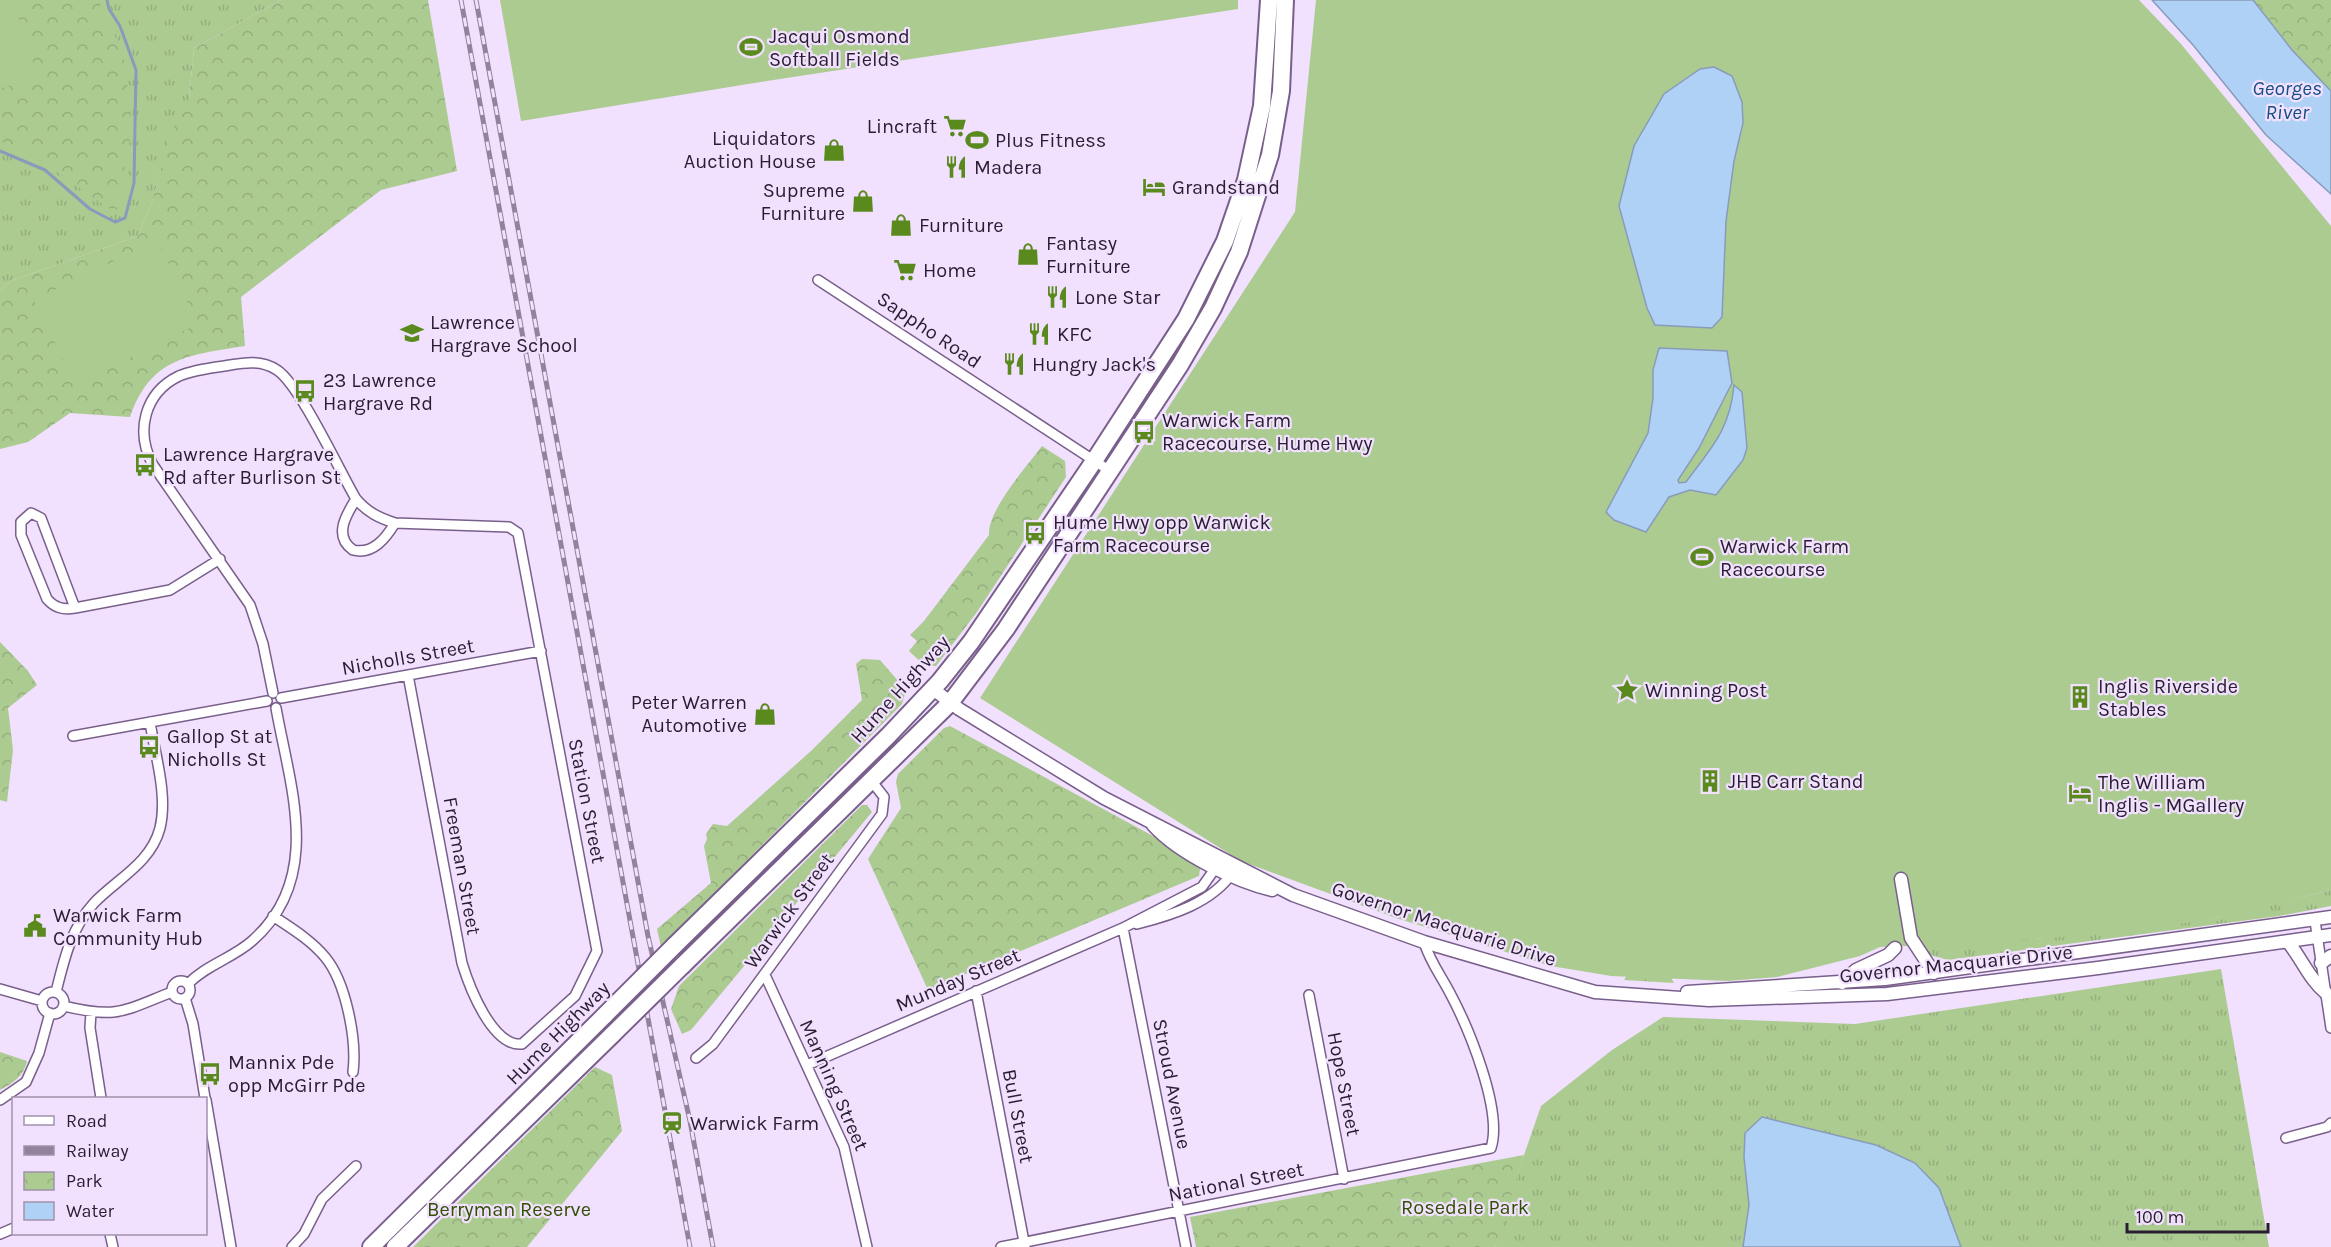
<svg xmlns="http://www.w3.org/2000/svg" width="2331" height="1247" font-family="Karla,sans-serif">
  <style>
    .grass { fill: url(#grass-tufts) }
    .park { fill: url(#park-crowns) }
    .pitch { fill: #accb91 }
    .water { fill: #b0d1f6; stroke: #889bbb; stroke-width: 1.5 }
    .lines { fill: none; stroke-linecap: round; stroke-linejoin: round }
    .stream { stroke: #889bbb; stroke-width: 3 }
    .street-casing { stroke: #795f8b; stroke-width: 12 }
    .secondary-casing { stroke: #795f8b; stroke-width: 15 }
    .highway-casing { stroke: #795f8b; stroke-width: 20 }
    .street { stroke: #fff; stroke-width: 9 }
    .secondary { stroke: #fff; stroke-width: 12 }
    .highway { stroke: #fff; stroke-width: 16 }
    .rail-casing { stroke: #91839c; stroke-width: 5 }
    .rail { stroke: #f1e0fe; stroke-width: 3; stroke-dasharray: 9; stroke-linecap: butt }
    .highway-bridge-casing { stroke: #795f8b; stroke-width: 20; stroke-linecap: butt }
    .highway-bridge { stroke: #fff; stroke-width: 16 }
    .labels { text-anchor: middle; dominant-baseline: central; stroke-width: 4.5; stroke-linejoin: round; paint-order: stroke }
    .poi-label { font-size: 20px; fill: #291e31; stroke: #f1e0fe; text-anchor: start }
    .street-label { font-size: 20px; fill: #291e31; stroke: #f1e0fe }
    .park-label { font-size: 20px; fill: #305000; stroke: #f1e0fe }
    .water-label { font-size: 21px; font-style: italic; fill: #144f85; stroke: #f1e0fe }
  </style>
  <defs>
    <pattern id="grass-tufts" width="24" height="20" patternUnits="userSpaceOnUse" patternTransform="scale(1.5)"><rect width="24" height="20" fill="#accb91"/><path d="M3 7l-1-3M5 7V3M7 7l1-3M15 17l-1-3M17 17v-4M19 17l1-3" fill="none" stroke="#94ae7e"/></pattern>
    <pattern id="park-crowns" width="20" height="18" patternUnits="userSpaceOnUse" patternTransform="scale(1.5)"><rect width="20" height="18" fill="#accb91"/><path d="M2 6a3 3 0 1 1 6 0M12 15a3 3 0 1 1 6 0" fill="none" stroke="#94ae7e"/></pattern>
  </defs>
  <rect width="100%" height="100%" fill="#f1e0fe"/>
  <path class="grass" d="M85,0H281L194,48L189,98L198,118L164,159L152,202L138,236L11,281L0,290V132Z
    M2331,890V906L2279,916L1948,960L1926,954L1912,920L2036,939L2216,918Z
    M2221,969L2269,1247H1961L1939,1188L1744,1157L1749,1205L1743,1247H1495L1505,1210L1541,1106L1612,1050L1663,1017L1855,1024Z
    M1669,974L1674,983L1624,980L1627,975Z"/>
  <path class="park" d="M0,0H99L102,13L121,48L126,68L130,117L129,154L122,176L123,211L108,208L36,157L0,141Z
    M281,0H428L457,171L381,190L241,297L245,346C189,355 151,357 130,417L70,413L28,442L0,449V290L11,281L138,236L152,202L170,134L189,98L194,48Z
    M2253,0H2331V91L2292,50Z
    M1042,446L1065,461L1066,477L977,612L936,666H925L909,651L917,641L910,635L924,621L989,535C987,511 1027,466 1042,446Z
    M0,642L28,671L37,685L8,708L13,750L7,802L0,800Z
    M862,659L880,660L906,690L902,704L661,947L657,929L711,883L704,846L707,839L706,834L713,824L727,826L811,751L862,700L856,664Z
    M950,726L1201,862L1199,876L928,990L868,859L901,808L896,782L898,774L944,728Z
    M862,805H867L872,812L691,1030L682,1034L671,1009L679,986Z
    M0,1052L27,1061C24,1076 13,1083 0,1090Z
    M595,1067L612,1075L622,1131L527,1247H413Z
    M1524,1155L1495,1247H1196L1190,1217Z"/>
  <path class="pitch" d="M0,0H12L38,76L0,89Z
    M500,0H1238V9L748,84L521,121Z
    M1316,0H2139L2181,44L2331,226V890C2293,899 2254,911 2216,918C2105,938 1992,942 1880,947L1860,956L1777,977L1728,981L1611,976L1551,966L1396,918L1241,861L980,698L1295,212Z
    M157,240L198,324L75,384L34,300Z"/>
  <path class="water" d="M2152,0H2253L2292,50L2331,91V194L2266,135L2193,45Z
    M1714,67L1732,76L1742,102L1743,123L1734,161L1726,221L1722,317L1712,328L1655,325L1647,308L1619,206L1634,146L1664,94L1700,69Z
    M1659,348L1727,351L1732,383L1699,448L1678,480L1679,483L1686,482C1711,448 1730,430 1734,385L1742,392L1747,448L1743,460L1716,495L1690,490L1669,497L1646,532L1614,520L1606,512L1648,433L1653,398V370Z
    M1762,1117L1876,1145L1915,1163L1939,1188L1961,1247H1743L1749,1205L1744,1157L1745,1133Z"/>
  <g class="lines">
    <path class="stream" d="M0,151L45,170L90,209L115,222L125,218L134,183L136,70L120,26L109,9L107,0"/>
    <g class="street-casing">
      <path id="street" d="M818,280L1110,471
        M356,499C346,515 333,536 353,550C373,555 386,538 395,523
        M75,608L41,518L31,513L21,522V535L47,599C55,608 63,610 75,608L170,590L220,559
        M273,693L263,644L250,605L153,465C135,432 144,393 179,376C193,370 209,368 224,366C243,363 260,359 277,370C300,385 339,470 356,499C367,512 379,518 395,523L509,527L518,533L597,951L575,996L522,1044C492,1047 469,986 462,963L408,675
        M281,698L541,651
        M73,736L267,701
        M273,916C291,928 311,940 325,957C346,982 357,1040 353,1072
        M2315,921L2331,1028
        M1137,924C1172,915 1212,903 1233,872
        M1123,928L1186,1247
        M765,975L844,1147L867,1247
        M172 990a9 9 0 1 1 18 0a9 9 0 1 1-18 0Z
        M188,984C206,965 233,958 252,941C324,878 290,787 276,708
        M0,989L42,1001
        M976,991L1025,1247
        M42 1003a11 11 0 1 1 22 0a11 11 0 1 1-22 0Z
        M56,992C64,960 71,928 94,903C117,879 151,863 160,828C168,795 155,755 150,722
        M1309,995L1344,1179
        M185,998L193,1024L205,1098
        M64,1006C118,1019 123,1011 172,992
        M91,1012L90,1028L101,1098
        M696,1058L713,1044L882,814L884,797L870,779
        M807,1065L1123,928L1202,887L1219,863
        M0,1100L26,1082L39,1053L50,1013
        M206,1100L231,1247
        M2286,1138L2327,1127L2331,1123
        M0,1234L14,1228
        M110,1234L113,1247
        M292,1247L304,1234L322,1199L356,1166
        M1001,1247L1491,1148C1503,1111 1469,1029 1451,995C1442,977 1430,962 1424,942"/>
    </g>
    <g class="secondary-casing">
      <path id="secondary" d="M933,689L959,709L1104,798L1293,895L1424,942L1595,992L1709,1000L1887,994L2098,968L2331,935
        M1153,825C1178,853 1235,881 1272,890
        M1901,879L1911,938L1934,973
        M2288,942C2302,959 2309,979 2326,993
        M2321,963L2331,956
        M1842,983L1856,970L1888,955L1895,948
        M1687,992L1885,979L2331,917"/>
    </g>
    <g class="highway-casing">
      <path id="highway" d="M674,946L888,736L940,681L971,642L1094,461L1186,319L1225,241L1246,180L1262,106L1269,0
        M682,966L950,703L1006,629L1180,365L1213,308L1239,252L1270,155L1281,91L1285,0
        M371,1247L605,1015
        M395,1247L613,1034"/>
    </g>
    <use href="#street" class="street"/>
    <use href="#secondary" class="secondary"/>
    <use href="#highway" class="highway"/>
    <g class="rail-casing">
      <path id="rail" d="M461,0L690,1247
        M476,0L648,936L690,1121L713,1247"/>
    </g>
    <use href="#rail" class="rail"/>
    <g class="highway-bridge-casing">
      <path id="highway-bridge" d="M605,1015L674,946
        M613,1034L682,966"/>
    </g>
    <use href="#highway-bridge" class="highway-bridge"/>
  </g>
  <defs>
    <g id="stadium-bare" transform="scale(1.8)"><path d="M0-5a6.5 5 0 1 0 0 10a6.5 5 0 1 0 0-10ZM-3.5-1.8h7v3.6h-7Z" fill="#5a891d" stroke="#f1e0fe" stroke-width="2.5" paint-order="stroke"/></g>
    <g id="supermarket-bare" transform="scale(1.8)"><path d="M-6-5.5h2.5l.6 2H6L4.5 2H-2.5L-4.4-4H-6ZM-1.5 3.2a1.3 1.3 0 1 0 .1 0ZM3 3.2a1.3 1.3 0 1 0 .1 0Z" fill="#5a891d" stroke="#f1e0fe" stroke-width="2.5" paint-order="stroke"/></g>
    <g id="shop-bare" transform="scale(1.8)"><path d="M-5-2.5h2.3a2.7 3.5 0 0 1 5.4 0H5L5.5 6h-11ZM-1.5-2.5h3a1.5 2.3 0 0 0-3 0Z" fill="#5a891d" stroke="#f1e0fe" stroke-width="2.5" paint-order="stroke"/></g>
    <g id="restaurant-bare" transform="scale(1.8)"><path d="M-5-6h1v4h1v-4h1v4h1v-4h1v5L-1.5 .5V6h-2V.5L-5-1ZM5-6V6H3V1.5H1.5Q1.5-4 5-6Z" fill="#5a891d" stroke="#f1e0fe" stroke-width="2.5" paint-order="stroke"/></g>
    <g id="hotel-bare" transform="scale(1.8)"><path d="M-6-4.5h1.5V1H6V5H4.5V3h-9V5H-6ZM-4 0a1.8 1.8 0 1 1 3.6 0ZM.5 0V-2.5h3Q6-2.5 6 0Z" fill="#5a891d" stroke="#f1e0fe" stroke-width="2.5" paint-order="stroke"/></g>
    <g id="school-bare" transform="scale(1.8)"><path d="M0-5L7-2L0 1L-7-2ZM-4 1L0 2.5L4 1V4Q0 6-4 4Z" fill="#5a891d" stroke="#f1e0fe" stroke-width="2.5" paint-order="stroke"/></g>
    <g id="bus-bare" transform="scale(1.8)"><path d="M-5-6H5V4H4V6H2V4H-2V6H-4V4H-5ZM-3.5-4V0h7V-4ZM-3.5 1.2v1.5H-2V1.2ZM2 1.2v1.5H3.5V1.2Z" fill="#5a891d" stroke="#f1e0fe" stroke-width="2.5" paint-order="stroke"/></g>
    <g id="sight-bare" transform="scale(1.8)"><path d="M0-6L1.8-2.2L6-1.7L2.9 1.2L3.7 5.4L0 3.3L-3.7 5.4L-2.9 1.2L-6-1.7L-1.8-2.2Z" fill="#5a891d" stroke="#f1e0fe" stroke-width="2.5" paint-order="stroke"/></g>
    <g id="building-bare" transform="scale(1.8)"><path d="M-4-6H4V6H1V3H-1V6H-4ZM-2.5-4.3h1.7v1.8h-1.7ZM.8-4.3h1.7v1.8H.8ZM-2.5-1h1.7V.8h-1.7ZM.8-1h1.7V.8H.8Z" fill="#5a891d" stroke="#f1e0fe" stroke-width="2.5" paint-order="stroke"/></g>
    <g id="civic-bare" transform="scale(1.8)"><path d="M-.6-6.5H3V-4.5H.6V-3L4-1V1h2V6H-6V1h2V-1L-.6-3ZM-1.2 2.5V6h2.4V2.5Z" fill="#5a891d" stroke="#f1e0fe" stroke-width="2.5" paint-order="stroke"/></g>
    <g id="station-bare" transform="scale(1.8)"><path d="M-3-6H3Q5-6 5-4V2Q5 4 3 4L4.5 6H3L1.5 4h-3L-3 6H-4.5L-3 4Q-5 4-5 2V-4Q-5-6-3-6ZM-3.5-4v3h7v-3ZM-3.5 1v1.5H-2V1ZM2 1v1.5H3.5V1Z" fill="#5a891d" stroke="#f1e0fe" stroke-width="2.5" paint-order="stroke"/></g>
  </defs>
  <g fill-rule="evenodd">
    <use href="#stadium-bare" x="751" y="47"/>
    <use href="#supermarket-bare" x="955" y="126"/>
    <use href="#stadium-bare" x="977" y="140"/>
    <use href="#shop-bare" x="834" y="150"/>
    <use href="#restaurant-bare" x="956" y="167"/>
    <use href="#hotel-bare" x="1154" y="187"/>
    <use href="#shop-bare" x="863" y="201"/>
    <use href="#shop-bare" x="901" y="225"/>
    <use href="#shop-bare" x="1028" y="254"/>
    <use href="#supermarket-bare" x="905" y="270"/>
    <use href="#restaurant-bare" x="1057" y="297"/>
    <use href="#school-bare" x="412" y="333"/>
    <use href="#restaurant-bare" x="1039" y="334"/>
    <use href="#restaurant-bare" x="1014" y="364"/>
    <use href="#bus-bare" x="305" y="391"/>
    <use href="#bus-bare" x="1144" y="432"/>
    <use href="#bus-bare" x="145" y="465"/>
    <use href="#bus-bare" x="1035" y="533"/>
    <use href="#stadium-bare" x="1702" y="557"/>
    <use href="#sight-bare" x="1627" y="690"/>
    <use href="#building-bare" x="2080" y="697"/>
    <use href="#shop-bare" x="765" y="714"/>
    <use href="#bus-bare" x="149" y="747"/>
    <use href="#building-bare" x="1710" y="781"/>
    <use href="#hotel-bare" x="2080" y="793"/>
    <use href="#civic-bare" x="35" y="926"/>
    <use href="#bus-bare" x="210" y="1074"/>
    <use href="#station-bare" x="672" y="1123"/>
  </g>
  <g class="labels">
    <g class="poi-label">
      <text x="769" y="36">Jacqui Osmond<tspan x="769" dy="23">Softball Fields</tspan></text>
      <text x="937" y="126" text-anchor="end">Lincraft</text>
      <text x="816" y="138" text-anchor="end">Liquidators<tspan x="816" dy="23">Auction House</tspan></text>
      <text x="995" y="140">Plus Fitness</text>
      <text x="974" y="167">Madera</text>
      <text x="1172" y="187">Grandstand</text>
      <text x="845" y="190" text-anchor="end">Supreme<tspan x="845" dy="23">Furniture</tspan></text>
      <text x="919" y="225">Furniture</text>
      <text x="1046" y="243">Fantasy<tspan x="1046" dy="23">Furniture</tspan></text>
      <text x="923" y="270">Home</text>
      <text x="1075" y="297">Lone Star</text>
      <text x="430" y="322">Lawrence<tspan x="430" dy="23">Hargrave School</tspan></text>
      <text x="1057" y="334">KFC</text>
      <text x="1032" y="364">Hungry Jack's</text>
      <text x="323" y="380">23 Lawrence<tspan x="323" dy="23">Hargrave Rd</tspan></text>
      <text x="1162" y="420">Warwick Farm<tspan x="1162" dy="23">Racecourse, Hume Hwy</tspan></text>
      <text x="163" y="454">Lawrence Hargrave<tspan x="163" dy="23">Rd after Burlison St</tspan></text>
      <text x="1053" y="522">Hume Hwy opp Warwick<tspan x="1053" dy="23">Farm Racecourse</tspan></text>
      <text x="1720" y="546">Warwick Farm<tspan x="1720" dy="23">Racecourse</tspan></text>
      <text x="2098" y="686">Inglis Riverside<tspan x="2098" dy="23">Stables</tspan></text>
      <text x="1645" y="690">Winning Post</text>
      <text x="747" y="702" text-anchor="end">Peter Warren<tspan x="747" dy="23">Automotive</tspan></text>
      <text x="167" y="736">Gallop St at<tspan x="167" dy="23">Nicholls St</tspan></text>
      <text x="1728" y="781">JHB Carr Stand</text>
      <text x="2098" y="782">The William<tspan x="2098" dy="23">Inglis - MGallery</tspan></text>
      <text x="53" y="915">Warwick Farm<tspan x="53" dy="23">Community Hub</tspan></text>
      <text x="228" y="1062">Mannix Pde<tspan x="228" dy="23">opp McGirr Pde</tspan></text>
      <text x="690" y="1123">Warwick Farm</text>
    </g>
    <g class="street-label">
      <text transform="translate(929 330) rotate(34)">Sappho Road</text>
      <text transform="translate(408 657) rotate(-10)">Nicholls Street</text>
      <text transform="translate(900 689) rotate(-48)">Hume Highway</text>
      <text transform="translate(587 801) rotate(79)">Station Street</text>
      <text transform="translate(462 866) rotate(80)">Freeman Street</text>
      <text transform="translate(789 911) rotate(-54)">Warwick Street</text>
      <text transform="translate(1444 924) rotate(18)">Governor Macquarie Drive</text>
      <text transform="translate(1956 964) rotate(-6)">Governor Macquarie Drive</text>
      <text transform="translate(958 980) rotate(-23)">Munday Street</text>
      <text transform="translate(558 1033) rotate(-45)">Hume Highway</text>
      <text transform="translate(1172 1084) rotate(79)">Stroud Avenue</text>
      <text transform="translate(1344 1084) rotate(79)">Hope Street</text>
      <text transform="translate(834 1085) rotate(66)">Manning Street</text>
      <text transform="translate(1018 1116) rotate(79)">Bull Street</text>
      <text transform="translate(1236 1182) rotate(-11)">National Street</text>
    </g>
    <g class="park-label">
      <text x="1465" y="1207">Rosedale Park</text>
      <text x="509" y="1209">Berryman Reserve</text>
    </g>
    <g class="water-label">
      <text x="2287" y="88">Georges<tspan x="2287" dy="24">River</tspan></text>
    </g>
  </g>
  <rect x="12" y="1097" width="195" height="138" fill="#f1e0fe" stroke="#a192ac" stroke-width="1.5"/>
  <rect x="24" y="1116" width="30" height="9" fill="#ffffff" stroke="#a192ac" stroke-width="1.5"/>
  <text x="66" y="1127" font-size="18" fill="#291e31">Road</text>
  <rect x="24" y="1146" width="30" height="9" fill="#91839c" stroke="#a192ac" stroke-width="1.5"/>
  <text x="66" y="1157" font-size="18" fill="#291e31">Railway</text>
  <rect x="24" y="1172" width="30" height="18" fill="url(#park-crowns)" stroke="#a192ac" stroke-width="1.5"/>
  <text x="66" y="1187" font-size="18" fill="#291e31">Park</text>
  <rect x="24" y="1202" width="30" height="18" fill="#b0d1f6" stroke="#a192ac" stroke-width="1.5"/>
  <text x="66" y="1217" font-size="18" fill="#291e31">Water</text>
  <path d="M2127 1223v9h141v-9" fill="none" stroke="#291e31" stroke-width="3"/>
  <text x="2136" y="1223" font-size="18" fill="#291e31" stroke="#f1e0fe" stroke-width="4.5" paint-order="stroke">100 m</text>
</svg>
